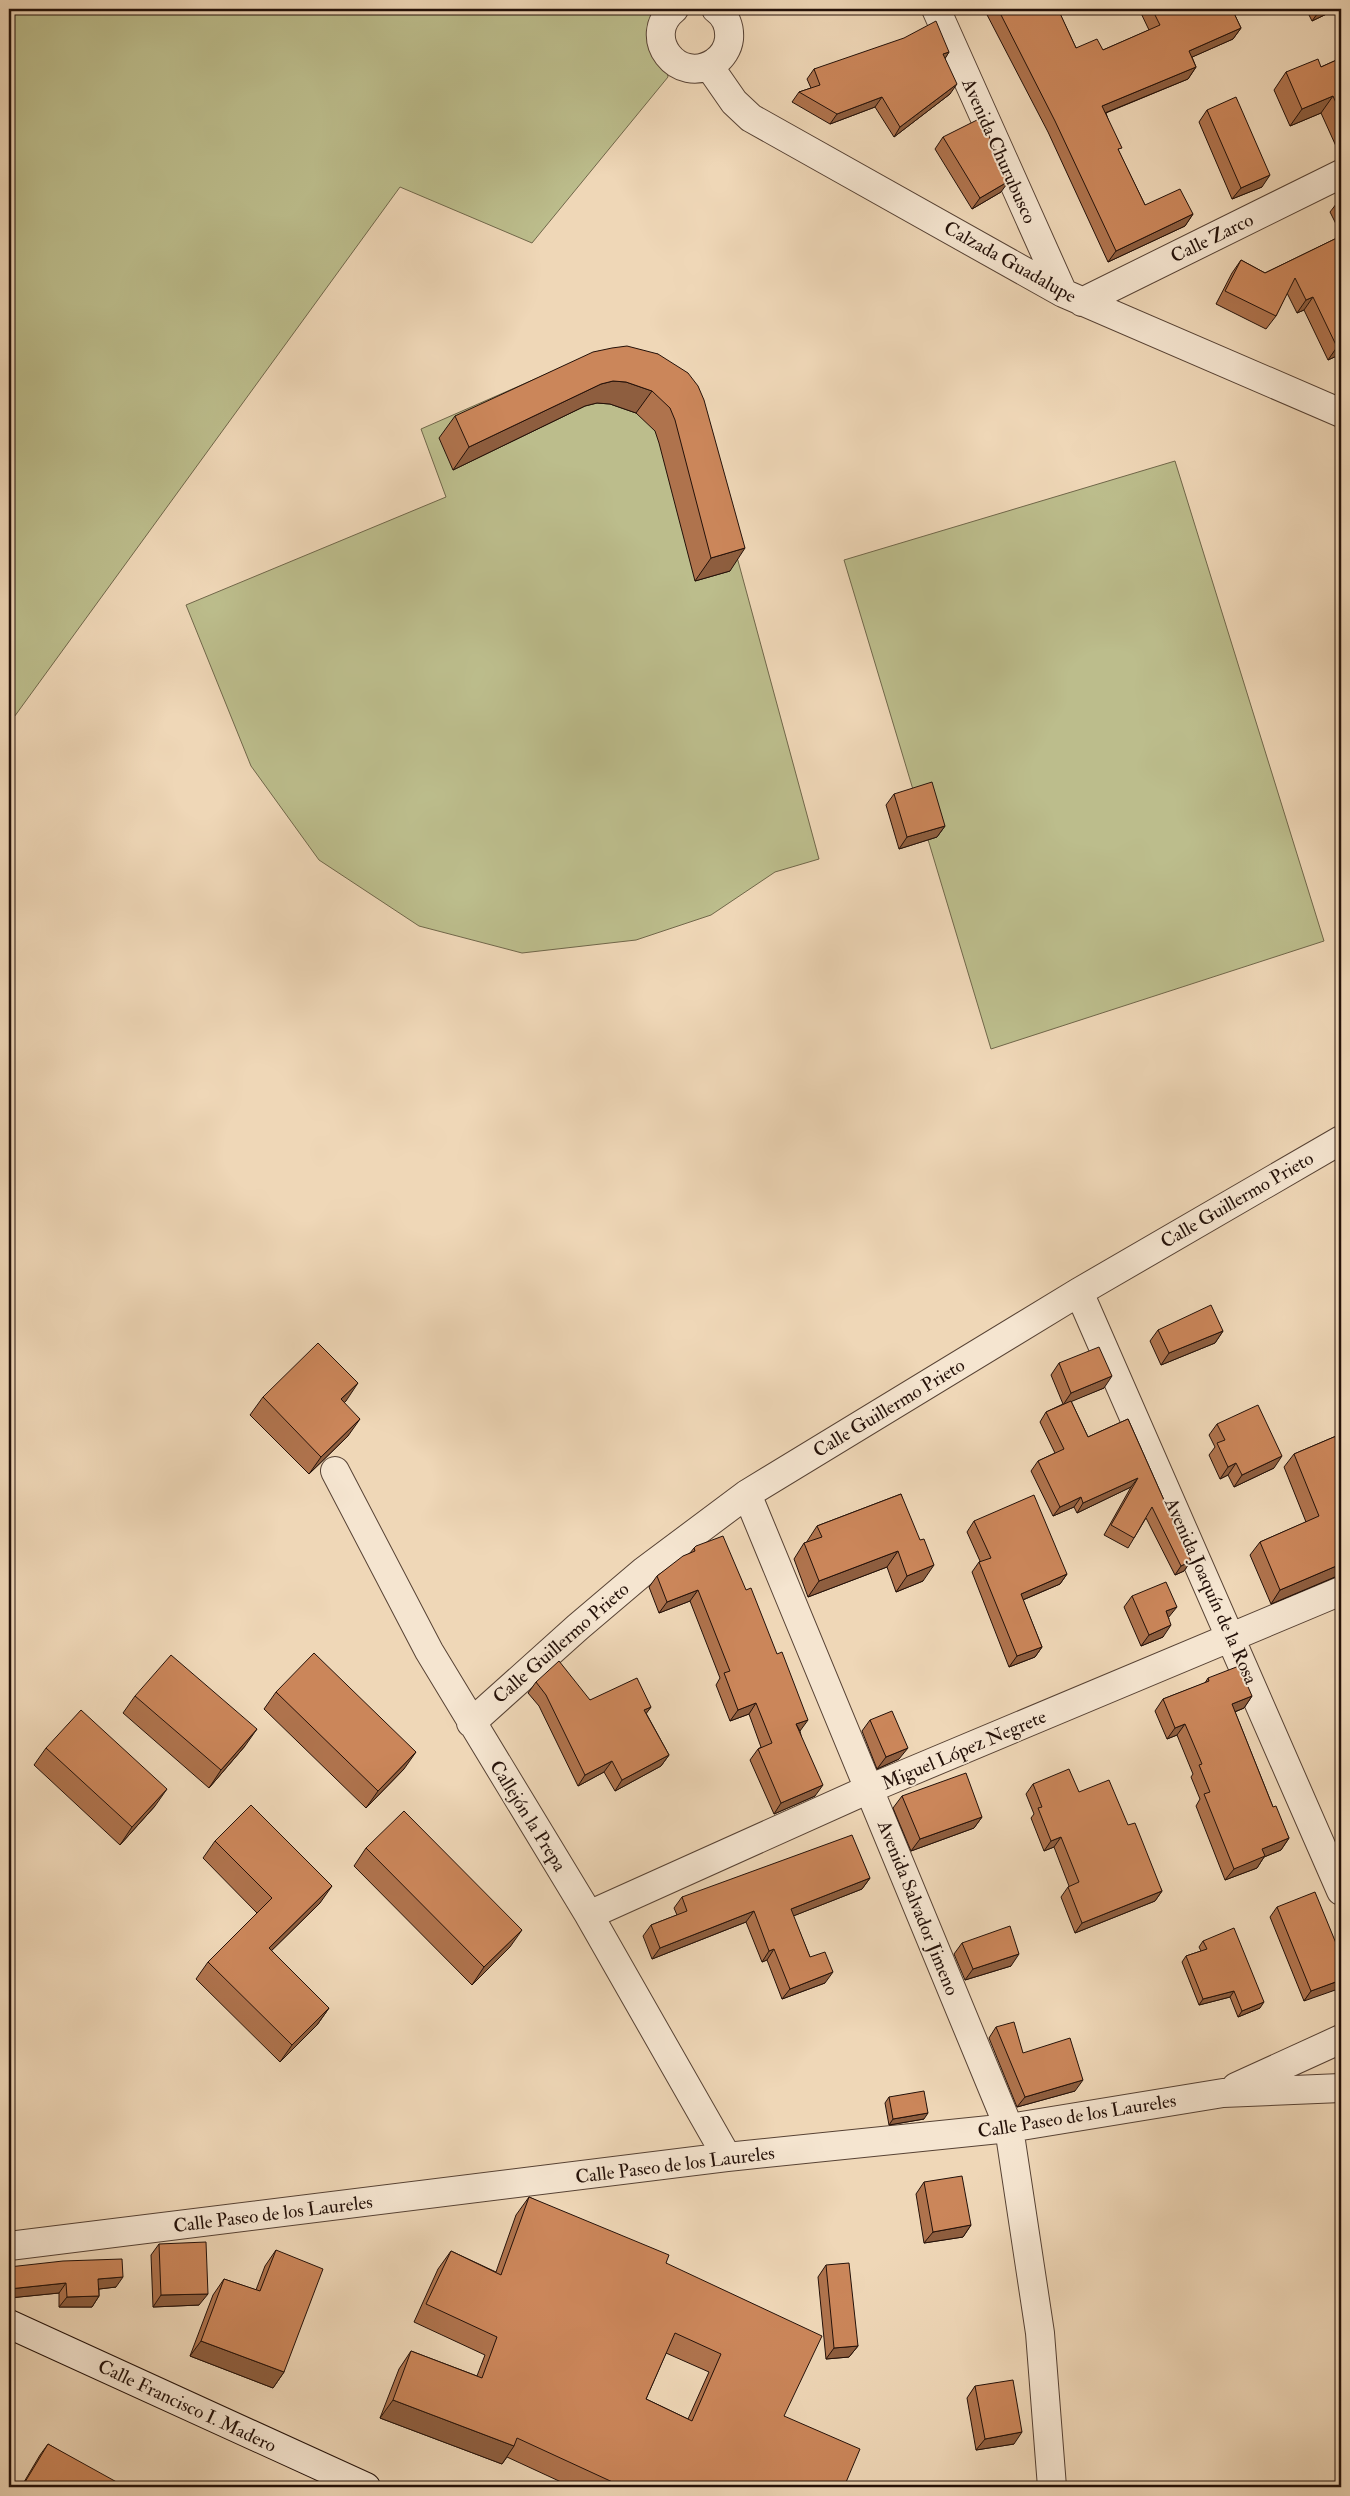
<svg xmlns="http://www.w3.org/2000/svg" width="1350" height="2496" font-family="'IM FELL Double Pica',serif">
  <style>
    .green { fill: #bcbd8c; stroke: #70674a }
    .lines { fill: none; stroke-linecap: round; stroke-linejoin: round }
    .street-casing { stroke: #574234; stroke-width: 30 }
    .secondary-casing { stroke: #241109; stroke-width: 30 }
    .street { stroke: #f5e5d0; stroke-width: 28 }
    .secondary { stroke: #f5e5d0; stroke-width: 28 }
    .wall { fill: #af734d; stroke: #241109; fill-rule: evenodd }
    .shaded-wall { fill: #8e5e3f; stroke: #241109 }
    .building { fill: #cb865a; stroke: #241109; fill-rule: evenodd }
    .labels { text-anchor: middle; dominant-baseline: central; stroke-width: 4; stroke-linejoin: round; paint-order: stroke }
    .street-label { font-size: 19px; fill: #241109; stroke: #f5e5d0 }
  </style>
  <rect width="100%" height="100%" fill="#efd7b7"/>
  <filter id="stains"><feTurbulence type="fractalNoise" baseFrequency=".004" numOctaves="4"/><feColorMatrix values="0 0 0 0 .2 0 0 0 0 .09 0 0 0 0 .02 0 0 0 .5 -.17"/></filter>
  <radialGradient id="worn" r=".72"><stop offset=".6" stop-color="#630" stop-opacity="0"/><stop offset="1" stop-color="#630" stop-opacity=".3"/></radialGradient>
  <path class="green" d="M9,9H653L668,77L532,243L400,187L9,724Z
    M599,351L696,406L819,859L775,872L711,915L636,940L522,953L419,926L319,860L251,766L186,605L446,497L421,429Z
    M1175,461L1324,941L991,1049L844,560Z"/>
  <g class="lines">
    <g class="street-casing">
      <path id="street" d="M674,9C640,36 678,87 715,62C722,57 728,48 729,39C730,27 726,16 716,9
        M936,9L1063,293
        M709,66L734,102L751,118L1063,293L1341,413
        M1082,302L1341,174
        M1079,1292L1341,1891
        M335,1471L429,1651L589,1915L727,2157
        M747,1494L1009,2128L1040,2333L1052,2487
        M471,1723L578,1627L644,1571L747,1494L1079,1292L1341,1140
        M589,1915L869,1789L1341,1591
        M1236,2087L1341,2039
        M9,2246L727,2157L1009,2128L1223,2093L1341,2088"/>
    </g>
    <g class="secondary-casing">
      <path id="secondary" d="M9,2324L366,2487"/>
    </g>
    <use href="#street" class="street"/>
    <use href="#secondary" class="secondary"/>
  </g>
  <path class="wall" d="M984,9H1070L1060,14L1076,48L1103,50L1149,30L1139,9H1232L1241,28L1233,39L1192,57L1196,67L1188,79L1106,113L1119,152L1145,205L1193,214L1185,226L1108,262L1048,132Z
    M1306,9H1337L1312,21Z
    M949,52L945,58L950,94L894,137L875,107L830,124L792,102L799,92L811,88L807,79L814,69Z
    M1341,58V154L1340,155L1321,113L1290,126L1274,90L1286,72L1321,67Z
    M1207,110L1262,187L1232,199L1199,122Z
    M943,137L1001,192L972,209L935,149Z
    M1341,198V234L1330,212L1340,199Z
    M1341,236V354L1328,360L1304,310L1297,313L1287,293L1276,316L1266,329L1216,304L1232,273L1241,260L1265,273Z
    M658,354L730,571L695,581L659,443L655,431L636,413L610,404L597,403L585,406L453,470L439,438L455,416Z
    M894,794L945,826L937,837L899,849L886,805Z
    M1158,1330L1223,1331L1215,1343L1161,1365L1150,1341Z
    M1059,1363L1104,1388L1071,1401L1088,1437L1128,1419L1191,1561L1184,1571L1175,1575L1146,1518L1128,1548L1104,1535L1131,1487L1077,1513L1074,1507L1053,1516L1031,1471L1038,1461L1055,1453L1040,1422L1046,1412L1063,1404L1051,1375Z
    M263,1397L346,1401L344,1402L348,1436L309,1474L250,1415Z
    M1217,1424L1274,1468L1234,1487L1228,1475L1220,1479L1209,1455L1215,1447L1209,1435Z
    M1341,1434V1576L1335,1577L1271,1604L1250,1555L1260,1542L1306,1522L1284,1467L1294,1454Z
    M901,1494L923,1581L896,1592L887,1567L808,1597L794,1559L804,1543H806L817,1526Z
    M974,1521L1067,1574L1060,1584L1023,1600L1042,1647L1035,1657L1009,1667L972,1572L979,1562L980,1561L967,1532Z
    M694,1548L800,1731L815,1796L774,1814L750,1760L758,1749L761,1747L749,1714L730,1721L716,1685L720,1678L690,1601L659,1613L649,1587L657,1576L690,1553Z
    M1132,1596L1169,1618L1163,1637L1141,1646L1124,1607Z
    M1208,1678L1252,1696L1244,1708L1235,1712L1273,1807L1289,1838L1281,1850L1264,1857L1257,1868L1225,1880L1196,1806L1200,1799L1191,1777L1193,1774L1177,1735L1167,1739L1155,1711L1163,1699L1205,1683Z
    M536,1682L590,1700L651,1707L646,1713L669,1755L661,1766L615,1791L604,1772L578,1786L539,1706L528,1693Z
    M276,1692L404,1769L366,1808L264,1709Z
    M135,1696L245,1746L209,1788L123,1713Z
    M870,1720L899,1759L877,1769L862,1731Z
    M46,1748L155,1806L120,1845L34,1765Z
    M1033,1784L1079,1792L1128,1825L1162,1891L1155,1901L1075,1933L1061,1897L1068,1887L1069,1886L1054,1847L1044,1851L1031,1818L1034,1814L1026,1794Z
    M902,1796L982,1817L974,1828L911,1851L893,1808Z
    M215,1841L320,1903L271,1951L329,2008L317,2025L280,2062L196,1979L208,1962L257,1913L203,1858Z
    M366,1848L510,1947L472,1985L354,1866Z
    M870,1878L862,1889L793,1916L810,1957L825,1983L782,1999L767,1960L762,1962L746,1922L652,1959L643,1936L651,1925L677,1915L674,1908L682,1897Z
    M1277,1907L1340,1953L1304,2001L1270,1917Z
    M1203,1941L1260,2008L1238,2017L1230,1997L1199,2005L1182,1962L1186,1956L1201,1951L1199,1947Z
    M962,1943L1011,1966L965,1980L954,1954Z
    M996,2027L1023,2053L1075,2091L1017,2107L989,2038Z
    M889,2097L924,2119L889,2125L885,2103Z
    M924,2182L971,2225L963,2237L924,2243L916,2194Z
    M529,2197L666,2263L784,2416L844,2487H572L507,2457L502,2464L380,2418L399,2369L411,2351L477,2376L485,2355L414,2322L438,2269L451,2251L496,2272L516,2215ZM666,2353L709,2372L688,2419L646,2399Z
    M159,2244L199,2305L153,2307L151,2255Z
    M276,2250L284,2372L273,2388L190,2356L213,2295L224,2279L256,2290L265,2266Z
    M826,2265L858,2346L849,2357L826,2359L818,2277Z
    M9,2267L116,2287L99,2289V2296L92,2307H59V2293L9,2298Z
    M975,2386L1014,2444L976,2450L967,2398Z
    M48,2444L121,2487H20L24,2482L40,2455Z"/>
  <path class="shaded-wall" d="M1058,9H1070L1050,20Z
    M1322,9H1337L1312,21L1320,10Z
    M1241,28L1233,39L1181,62L1189,51Z
    M949,52L943,62V54Z
    M1196,67L1188,79L1095,117L1102,106Z
    M957,84L950,94L894,137L900,127Z
    M1333,96L1321,113L1290,126L1302,109Z
    M882,97L875,107L830,124L837,114Z
    M1270,175L1262,187L1232,199L1241,188Z
    M1009,181L1001,192L972,209L980,198Z
    M1193,214L1185,226L1108,262L1116,251Z
    M1313,297L1304,310L1297,313L1306,300Z
    M1341,345V354L1328,360L1337,347Z
    M613,381L626,382L652,391L636,413L610,404L597,403L585,406L453,470L469,447L601,384Z
    M745,548L730,571L695,581L711,558Z
    M945,826L937,837L899,849L907,837Z
    M1223,1331L1215,1343L1161,1365L1169,1353Z
    M1112,1376L1104,1388L1063,1405L1071,1393Z
    M358,1383L346,1401L329,1417L341,1399Z
    M360,1419L348,1436L309,1474L321,1457Z
    M1282,1456L1274,1468L1234,1487L1242,1475Z
    M1236,1463L1228,1475L1220,1479L1228,1467Z
    M1138,1478L1131,1487L1077,1513L1083,1503Z
    M1081,1497L1074,1507L1053,1516L1060,1507Z
    M898,1551L887,1567L808,1597L819,1581Z
    M1191,1561L1184,1571L1175,1575L1181,1566Z
    M1341,1564V1576L1335,1577L1271,1604L1280,1590Z
    M934,1565L923,1581L896,1592L907,1576Z
    M1067,1574L1060,1584L1013,1604L1021,1594Z
    M698,1590L690,1601L659,1613L667,1602Z
    M1177,1607L1168,1618L1166,1611Z
    M1171,1625L1163,1637L1141,1646L1149,1635Z
    M1042,1647L1035,1657L1009,1667L1017,1656Z
    M1252,1696L1244,1708L1224,1716L1232,1704Z
    M756,1703L749,1714L730,1721L738,1710Z
    M651,1707L643,1718L644,1710Z
    M808,1720L800,1731L796,1724Z
    M1185,1724L1177,1735L1167,1739L1175,1728Z
    M257,1729L245,1746L209,1788L221,1770Z
    M908,1748L899,1759L877,1769L886,1757Z
    M416,1752L404,1769L366,1808L378,1791Z
    M669,1755L661,1766L615,1791L622,1780Z
    M612,1761L604,1772L578,1786L585,1775Z
    M823,1785L815,1796L774,1814L781,1803Z
    M167,1789L155,1806L120,1845L132,1827Z
    M982,1817L974,1828L911,1851L920,1839Z
    M1061,1837L1054,1847L1044,1851L1051,1841Z
    M1289,1838L1281,1850L1264,1857L1257,1868L1225,1880L1234,1869L1262,1849Z
    M870,1878L862,1889L783,1920L791,1909Z
    M332,1886L320,1903L257,1965L269,1948Z
    M1162,1891L1155,1901L1075,1933L1082,1923Z
    M754,1911L746,1922L652,1959L660,1948Z
    M522,1930L510,1947L472,1985L484,1967Z
    M774,1949L767,1960L762,1962L769,1951Z
    M1019,1954L1011,1966L965,1980L973,1969Z
    M833,1972L825,1983L782,1999L790,1989Z
    M1341,1980V1988L1304,2001L1311,1991Z
    M1234,1991L1230,1997L1199,2005L1203,1999Z
    M1264,2002L1260,2008L1238,2017L1242,2011Z
    M329,2008L317,2025L280,2062L292,2045Z
    M1083,2080L1075,2091L1017,2107L1025,2097Z
    M928,2113L924,2119L889,2125L893,2119Z
    M971,2225L963,2237L924,2243L933,2232Z
    M123,2277L116,2287L91,2290L98,2279Z
    M66,2283L59,2293L9,2298V2289Z
    M208,2294L199,2305L153,2307L161,2295Z
    M99,2296L92,2307H59L67,2297Z
    M201,2341L284,2372L273,2388L190,2356Z
    M858,2346L849,2357L826,2359L834,2348Z
    M393,2400L514,2446L502,2464L380,2418Z
    M1022,2432L1014,2444L976,2450L985,2439Z"/>
  <path class="building" d="M998,9H1058L1076,48L1097,39L1103,50L1160,25L1152,9H1232L1241,28L1189,51L1196,67L1102,106L1122,148L1118,149L1145,205L1180,189L1193,214L1116,251L1055,121Z
    M936,21L949,52L943,54L957,84L900,127L882,97L837,114L799,92L820,85L814,69L904,38Z
    M1341,58V114L1333,96L1302,109L1286,72L1318,59L1321,67Z
    M1236,97L1270,175L1241,188L1207,110Z
    M981,118L1009,181L980,198L943,137Z
    M1341,236V345L1337,347L1313,297L1306,300L1295,278L1276,316L1225,291L1241,260L1265,273Z
    M627,346L658,354L688,373L698,386L704,400L745,548L711,558L675,420L670,408L652,391L626,382L613,381L601,384L469,447L455,416L593,352L612,348Z
    M932,782L945,826L907,837L894,794Z
    M1211,1305L1223,1331L1169,1353L1158,1330Z
    M318,1343L358,1383L341,1399L360,1419L321,1457L263,1397Z
    M1099,1347L1112,1376L1071,1393L1059,1363Z
    M1071,1401L1088,1437L1128,1419L1191,1561L1181,1566L1152,1507L1134,1538L1111,1525L1138,1478L1083,1503L1081,1497L1060,1507L1038,1461L1064,1449L1046,1412Z
    M1258,1405L1282,1456L1242,1475L1236,1463L1228,1467L1217,1443L1225,1440L1217,1424Z
    M1341,1434V1564L1280,1590L1260,1542L1319,1516L1294,1454Z
    M901,1494L920,1540L924,1539L934,1565L907,1576L898,1551L819,1581L804,1543L822,1537L817,1526Z
    M1034,1495L1067,1574L1021,1594L1042,1647L1017,1656L979,1562L991,1558L974,1521Z
    M723,1536L746,1590L751,1588L777,1654L782,1652L808,1720L796,1724L823,1785L781,1803L758,1749L772,1743L756,1703L738,1710L724,1673L730,1671L698,1590L667,1602L657,1576L683,1556L695,1551L694,1548L696,1546Z
    M1166,1582L1177,1607L1166,1611L1171,1625L1149,1635L1132,1596Z
    M314,1653L416,1752L378,1791L276,1692Z
    M171,1655L257,1729L221,1770L135,1696Z
    M559,1661L590,1700L637,1678L651,1707L644,1710L669,1755L622,1780L612,1761L585,1775L546,1695L536,1682Z
    M1239,1666L1252,1696L1232,1704L1273,1807L1276,1806L1289,1838L1262,1849L1265,1856L1234,1869L1204,1794L1210,1792L1199,1765L1202,1764L1185,1724L1175,1728L1163,1699L1209,1681L1208,1678Z
    M81,1710L167,1789L132,1827L46,1748Z
    M892,1711L908,1748L886,1757L870,1720Z
    M1069,1769L1079,1792L1109,1780L1128,1825L1135,1823L1162,1891L1082,1923L1068,1887L1079,1882L1061,1837L1051,1841L1038,1808L1042,1807L1033,1784Z
    M966,1773L982,1817L920,1839L902,1796Z
    M251,1805L332,1886L269,1948L329,2008L292,2045L208,1962L272,1898L215,1841Z
    M404,1811L522,1930L484,1967L366,1848Z
    M852,1835L870,1878L791,1909L810,1957L825,1952L833,1972L790,1989L774,1949L769,1951L754,1911L660,1948L651,1925L687,1911L682,1897Z
    M1315,1892L1340,1953H1341V1980L1311,1991L1277,1907Z
    M1010,1926L1019,1954L973,1969L962,1943Z
    M1234,1928L1264,2002L1242,2011L1234,1991L1203,1999L1186,1956L1207,1949L1203,1941Z
    M1014,2022L1023,2053L1070,2038L1083,2080L1025,2097L996,2027Z
    M924,2091L928,2113L893,2119L889,2097Z
    M962,2176L971,2225L933,2232L924,2182Z
    M529,2197L669,2255L666,2263L822,2336L784,2416L860,2449L844,2487H618L619,2485L517,2438L514,2446L393,2400L411,2351L482,2378L497,2337L426,2304L451,2251L501,2275ZM675,2333L721,2354L692,2421L646,2399Z
    M206,2242L208,2294L161,2295L159,2244Z
    M276,2250L323,2269L284,2372L201,2341L224,2279L260,2291Z
    M122,2259L123,2277L98,2279L99,2296L67,2297L66,2283L9,2289V2267L63,2261Z
    M849,2263L858,2346L834,2348L826,2265Z
    M1013,2380L1022,2432L985,2439L975,2386Z
    M48,2444L122,2485L121,2487H20L24,2481L25,2482Z"/>
  <g class="labels">
    <g class="street-label">
      <text transform="translate(999 151) rotate(66)">Avenida Churubusco</text>
      <text transform="translate(1212 238) rotate(-26)">Calle Zarco</text>
      <text transform="translate(1010 262) rotate(29)">Calzada Guadalupe</text>
      <text transform="translate(1237 1200) rotate(-30)">Calle Guillermo Prieto</text>
      <text transform="translate(889 1408) rotate(-31)">Calle Guillermo Prieto</text>
      <text transform="translate(1211 1591) rotate(66)">Avenida Joaquín de la Rosa</text>
      <text transform="translate(561 1643) rotate(-41)">Calle Guillermo Prieto</text>
      <text transform="translate(964 1750) rotate(-23)">Miguel López Negrete</text>
      <text transform="translate(528 1816) rotate(58)">Callejón la Prepa</text>
      <text transform="translate(918 1908) rotate(68)">Avenida Salvador Jimeno</text>
      <text transform="translate(1077 2116) rotate(-9)">Calle Paseo de los Laureles</text>
      <text transform="translate(675 2165) rotate(-7)">Calle Paseo de los Laureles</text>
      <text transform="translate(273 2214) rotate(-7)">Calle Paseo de los Laureles</text>
      <text transform="translate(187 2406) rotate(25)">Calle Francisco I. Madero</text>
    </g>
  </g>
  <rect width="1350" height="2496" fill="none" stroke="#efd7b7" stroke-width="30"/>
  <rect x="10" y="10" width="1330" height="2476" fill="none" stroke="#241109" stroke-width="2.5"/>
  <rect x="15" y="15" width="1320" height="2466" fill="none" stroke="#241109"/>
  <rect width="100%" height="100%" filter="url(#stains)"/>
  <rect width="100%" height="100%" fill="url(#worn)"/>
</svg>
